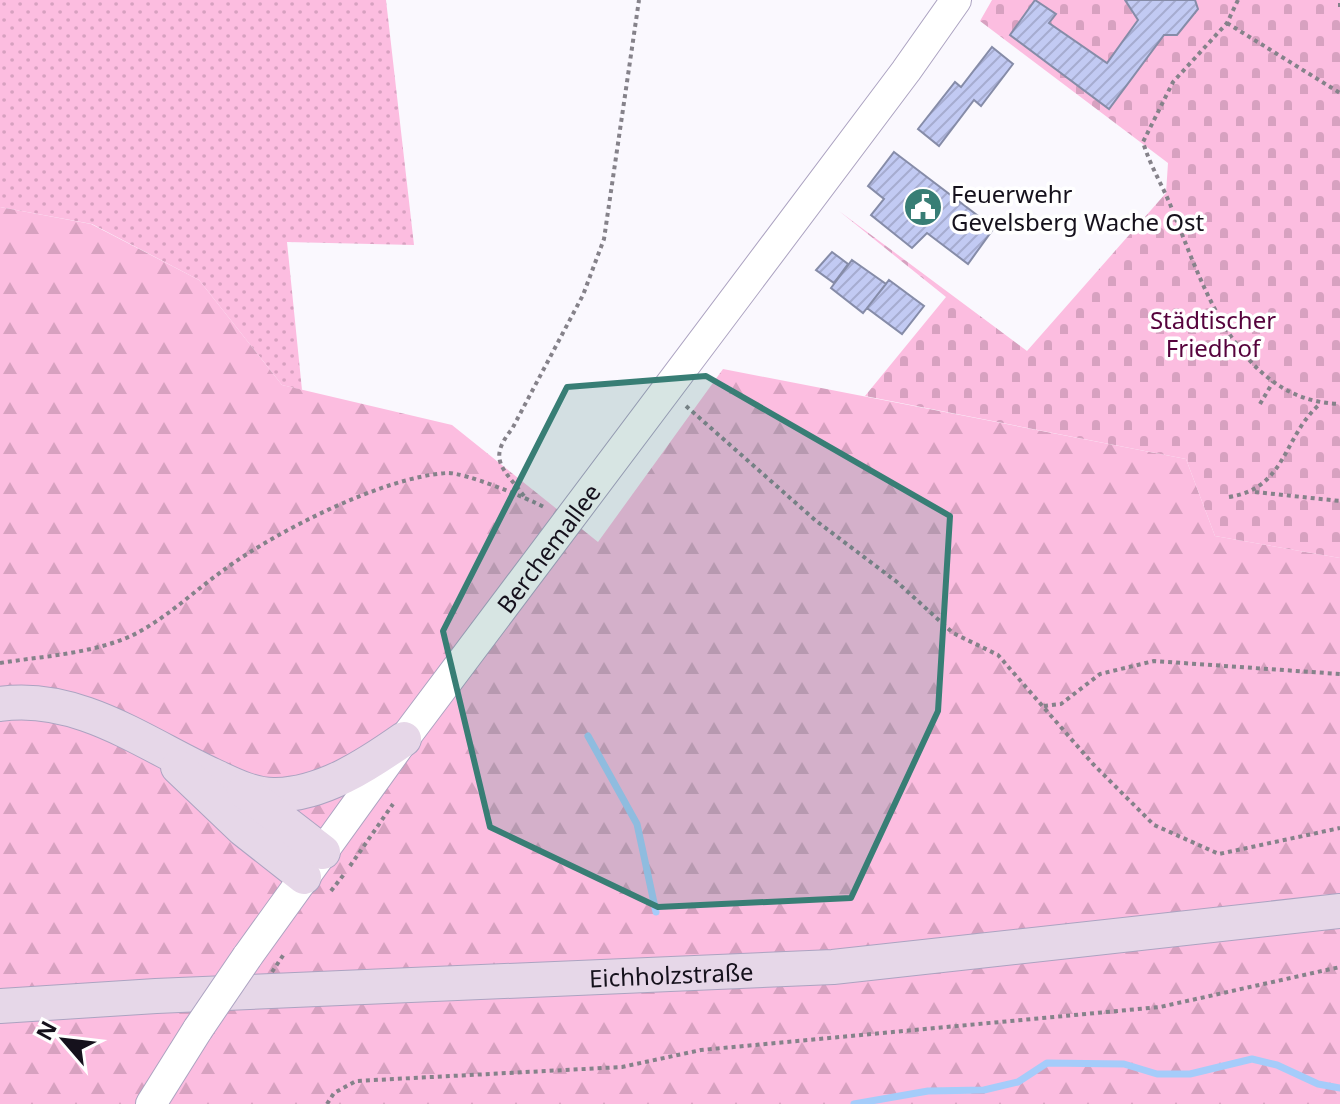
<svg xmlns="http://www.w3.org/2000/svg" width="1340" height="1104" font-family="'Noto Sans',sans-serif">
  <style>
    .green { fill: url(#green-dots) }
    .forest { fill: url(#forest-firs) }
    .cemetery { fill: url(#cemetery-stones) }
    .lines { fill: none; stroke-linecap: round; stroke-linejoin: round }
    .stream { stroke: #a5ccfa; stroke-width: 7 }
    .building { fill: url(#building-hatch); stroke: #868ca8; stroke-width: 2 }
    .tertiary-casing { stroke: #aca3c1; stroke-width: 32 }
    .secondary-casing { stroke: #aca3c1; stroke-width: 36 }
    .path { stroke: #85828a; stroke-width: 4; stroke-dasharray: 4 4; stroke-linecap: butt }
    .tertiary { stroke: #fff; stroke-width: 30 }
    .secondary { stroke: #e6d7e8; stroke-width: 34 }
    .tertiary-bridge-casing { stroke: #aca3c1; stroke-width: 32; stroke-linecap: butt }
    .path-bridge { stroke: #85828a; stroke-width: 4; stroke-dasharray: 4 4; stroke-linecap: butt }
    .tertiary-bridge { stroke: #fff; stroke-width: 30 }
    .marked { fill: #387e75; fill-opacity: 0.2; stroke: #387e75; stroke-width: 6; stroke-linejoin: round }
    .labels { text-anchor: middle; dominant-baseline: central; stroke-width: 7; stroke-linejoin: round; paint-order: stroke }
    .poi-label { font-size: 24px; fill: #15111c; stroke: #fff; text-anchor: start }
    .park-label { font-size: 24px; fill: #56033d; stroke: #fff }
    .street-label { font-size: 24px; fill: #15111c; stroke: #fff }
  </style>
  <defs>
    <pattern id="green-dots" width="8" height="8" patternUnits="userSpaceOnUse" patternTransform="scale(2)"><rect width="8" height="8" fill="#fcbde0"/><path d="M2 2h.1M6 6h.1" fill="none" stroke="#d7a1c0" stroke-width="1.8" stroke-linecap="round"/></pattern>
    <pattern id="forest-firs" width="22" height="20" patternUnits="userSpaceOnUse" patternTransform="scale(2)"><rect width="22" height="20" fill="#fcbde0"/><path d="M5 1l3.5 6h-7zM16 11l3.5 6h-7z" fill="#d7a1c0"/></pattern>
    <pattern id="cemetery-stones" width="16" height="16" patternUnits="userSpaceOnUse" patternTransform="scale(2)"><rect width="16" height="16" fill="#fcbde0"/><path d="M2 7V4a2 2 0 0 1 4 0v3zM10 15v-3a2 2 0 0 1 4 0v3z" fill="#d7a1c0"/></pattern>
    <pattern id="building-hatch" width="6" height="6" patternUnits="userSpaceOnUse" patternTransform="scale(2)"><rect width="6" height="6" fill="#c2caf3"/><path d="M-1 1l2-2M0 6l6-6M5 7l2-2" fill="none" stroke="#a6acd0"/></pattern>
  </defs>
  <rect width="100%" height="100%" fill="#faf8fe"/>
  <path class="green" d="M0,0H386L414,245L287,242L302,390L282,385L199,280L92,224L0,207Z"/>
  <path class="forest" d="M0,207L91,224L199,280L282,385L452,425L598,542L723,369L1186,459L1215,536L1340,558V1104H0Z"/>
  <path class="cemetery" d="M992,0H1340V558L1215,536L1186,459L865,396L946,297L839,211L1027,351L1166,193L1168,163L980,21Z"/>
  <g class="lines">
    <path class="stream" d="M588,736L637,824L656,912
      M854,1104L928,1091L984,1090L1018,1082L1047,1063L1124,1064L1157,1074H1190L1252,1059L1277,1065L1318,1084L1340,1088"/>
  </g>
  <path class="building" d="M1035,0L1056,14L1049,23L1107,63L1138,20L1125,0H1195L1198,9L1177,35H1164L1109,109L1010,35Z
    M992,47L1013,64L981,106L974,100L939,146L918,129L955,82L961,87Z
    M894,152L994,228L968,264L927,233L912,248L871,215L884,199L868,186Z
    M832,252L848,264L834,283L816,270Z
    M852,260L886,284L863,313L831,288Z
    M889,280L924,306L902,334L867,308Z"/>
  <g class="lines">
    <g class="tertiary-casing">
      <g id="tertiary">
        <path id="s1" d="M247,957L404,739L906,71L956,0"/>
        <path d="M151,1104L198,1029"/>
      </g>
    </g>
    <g class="secondary-casing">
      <g id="secondary">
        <path d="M0,704C78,693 145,744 212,775C231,784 254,796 276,795C323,794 367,765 404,739"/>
        <path d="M178,767L243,829L304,877"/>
        <path d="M244,791L323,852"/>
        <path id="s2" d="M0,1006L156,996L833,967L1340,911"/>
      </g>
    </g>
    <path class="path" d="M1238,0L1227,23L1173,82L1143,142C1150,166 1163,186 1172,209C1204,288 1239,401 1340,404
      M1340,3V8
      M1227,23L1340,93
      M1260,404L1273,382
      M686,406L815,520L897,582L953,633L998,655L1093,764L1154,825L1219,854L1340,828
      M1255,492L1340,501
      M524,496C503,468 487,460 512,429L583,295L604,239L639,0
      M1229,497C1287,488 1283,436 1320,404
      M0,663C44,656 90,654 131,636C166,619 194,591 225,569C277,531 383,477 447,473C464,472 527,498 544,507
      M1044,706L1061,704L1100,674L1154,661L1340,674
      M350,866L393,804
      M331,891L345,873
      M327,1104L334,1093L356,1081L622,1067L701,1050L1160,1007L1340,967"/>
    <use href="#tertiary" class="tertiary"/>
    <use href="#secondary" class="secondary"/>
    <g class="tertiary-bridge-casing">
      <path id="tertiary-bridge" d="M198,1029L247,957"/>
    </g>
    <path class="path-bridge" d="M272,972L284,954"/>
    <use href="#tertiary-bridge" class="tertiary-bridge"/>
  </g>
  <path class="marked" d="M706,376L950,516L938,711L851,898L658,907L490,827L443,631L567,387Z"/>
  <defs>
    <g id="civic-disc" transform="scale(2)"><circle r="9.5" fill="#387e75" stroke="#fff"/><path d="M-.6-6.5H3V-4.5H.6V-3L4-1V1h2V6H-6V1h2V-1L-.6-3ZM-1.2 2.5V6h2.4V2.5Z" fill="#fff"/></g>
  </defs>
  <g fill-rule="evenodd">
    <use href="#civic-disc" x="923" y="207"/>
  </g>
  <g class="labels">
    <g class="poi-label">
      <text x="951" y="193">Feuerwehr<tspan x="951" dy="28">Gevelsberg Wache Ost</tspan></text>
    </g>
    <g class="park-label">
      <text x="1213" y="319">Städtischer<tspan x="1213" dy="28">Friedhof</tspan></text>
    </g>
    <g class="street-label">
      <text stroke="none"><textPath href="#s1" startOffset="508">Berchemallee</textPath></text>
      <text stroke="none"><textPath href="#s2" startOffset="672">Eichholzstraße</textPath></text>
    </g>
  </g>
  <g transform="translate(64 1040) rotate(298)" stroke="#ffffff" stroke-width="6" paint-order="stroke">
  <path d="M0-6L14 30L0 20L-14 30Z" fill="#15111c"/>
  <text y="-12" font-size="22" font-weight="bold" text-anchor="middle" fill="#15111c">N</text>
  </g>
</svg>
